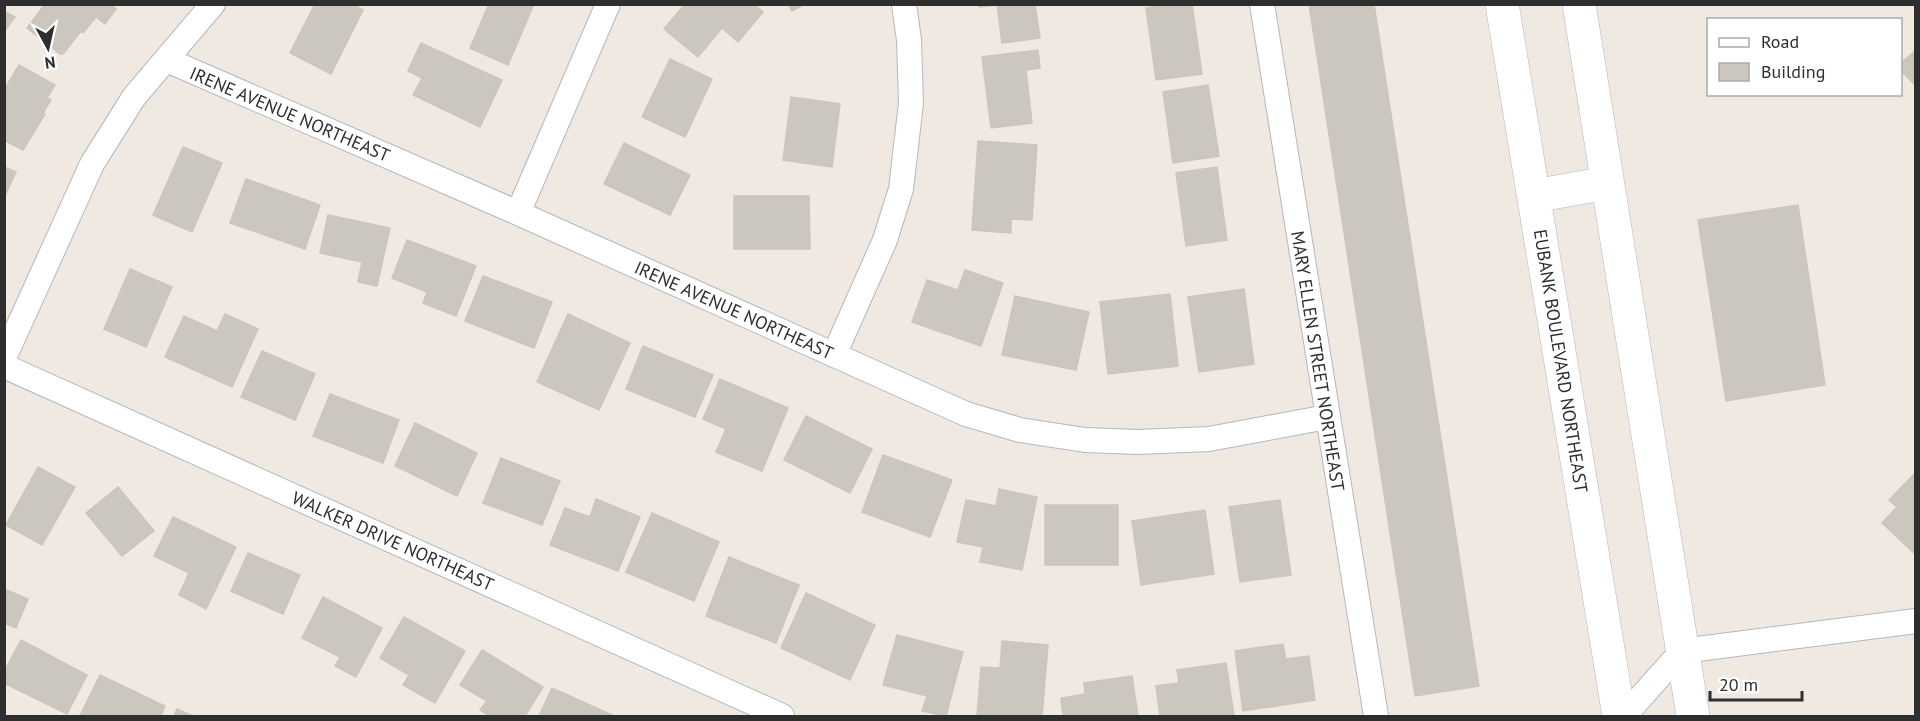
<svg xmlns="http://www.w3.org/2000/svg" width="1920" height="721" font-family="'PT Sans',sans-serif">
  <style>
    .building { fill: #cbc7bf; stroke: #cbc5ba; stroke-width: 1.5 }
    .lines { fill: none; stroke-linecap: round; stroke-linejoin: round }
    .street-casing { stroke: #b4b7c1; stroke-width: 26 }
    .secondary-casing { stroke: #b4b7c1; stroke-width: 34 }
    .street { stroke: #fff; stroke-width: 24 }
    .secondary { stroke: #fff; stroke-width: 33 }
    .labels { text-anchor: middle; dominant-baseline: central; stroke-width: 4.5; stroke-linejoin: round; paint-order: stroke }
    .street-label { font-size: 18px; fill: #2e2e2e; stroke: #fff }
  </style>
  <rect width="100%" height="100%" fill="#efe9e1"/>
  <path class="building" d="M45,4H111L116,9L105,24L96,17L83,33L81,31L63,54H60L27,28Z
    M315,4H352L363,10L331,74L290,53Z
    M489,4H534L508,65L470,48Z
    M685,4H754L763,12L738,42L722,28L698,57L664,29Z
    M788,4H805L792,11Z
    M979,4H1035L1040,38L1002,43L997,5L979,7Z
    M1174,4H1192L1202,74L1156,80L1146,8Z
    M1309,4H1374L1479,686L1415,696Z
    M4,11L15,17L4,32Z
    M421,43L502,80L480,127L413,95L422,78L408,71Z
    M1038,50L1040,68L1026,70L1032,123L991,128L982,57Z
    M1916,50V86L1900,70V64Z
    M670,59L712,79L685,137L642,117Z
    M19,65L55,85L47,98L51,100L43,113L45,114L23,150L4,140V90Z
    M1208,85L1219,156L1173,163L1163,92Z
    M791,97L840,104L832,167L783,160Z
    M978,141L1037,145L1032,220L1011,219V233L972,230Z
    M624,143L690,175L670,215L604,184Z
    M183,147L222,163L192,232L153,215Z
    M4,167L16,172L4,198Z
    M1217,167L1227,240L1186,246L1176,173Z
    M246,179L320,205L305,249L230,223Z
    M734,196H809L810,249H734Z
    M1798,205L1825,385L1726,401L1698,220Z
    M328,215L390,228L377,286L358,282L362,262L320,253Z
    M407,240L476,266L456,316L423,303L427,292L392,278Z
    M130,269L172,287L146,347L104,329Z
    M965,270L1003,283L981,346L912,322L927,280L958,290Z
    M483,276L552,302L534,348L465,321Z
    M1244,289L1254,364L1199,372L1188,297Z
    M1170,294L1178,366L1108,374L1100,302Z
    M1015,296L1089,312L1076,370L1002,355Z
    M225,314L258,329L232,387L165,357L184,316L217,331Z
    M568,314L630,343L599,410L537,382Z
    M643,346L713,375L695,417L626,389Z
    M262,351L315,374L295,420L241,397Z
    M720,379L788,408L762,471L716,452L726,429L703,419Z
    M330,394L399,420L383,463L313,436Z
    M806,416L872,449L850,493L784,460Z
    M415,423L477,453L457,496L395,466Z
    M883,455L952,480L930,537L862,512Z
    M501,458L560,481L542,525L483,503Z
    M38,467L75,487L42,545L6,525Z
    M1916,472V554H1915L1882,523L1897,507L1889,500Z
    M118,487L154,531L122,556L86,513Z
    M999,489L1037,497L1022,570L980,562L983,547L957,542L966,500L996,506Z
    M596,499L640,517L618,571L550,545L565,508L590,517Z
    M1280,500L1291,575L1240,582L1229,507Z
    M1045,505H1118V565H1045Z
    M1205,510L1214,574L1141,585L1132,521Z
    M652,513L719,542L694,601L626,572Z
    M173,517L236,547L206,609L179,595L189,573L154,556Z
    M248,553L300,575L283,614L231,591Z
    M729,557L799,585L776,643L706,616Z
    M4,589L28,599L16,628L4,623Z
    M806,593L875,625L850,680L781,648Z
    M323,597L382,628L356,677L335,666L340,657L302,638Z
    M404,617L465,651L435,703L403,685L409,675L380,658Z
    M897,635L963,652L946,716L922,711L927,696L883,685Z
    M21,640L87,675L67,714L4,683V672Z
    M1002,641L1048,645L1042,716H977L981,667L1000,668Z
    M1283,644L1286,659L1309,656L1315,700L1243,711L1235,651Z
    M482,650L543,687L525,716H490L480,710L487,701L460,685Z
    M1226,663L1234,716H1160L1156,686L1179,683L1177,670Z
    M100,675L165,706L161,716H80Z
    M1132,676L1138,716H1063L1061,698L1085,694L1084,683Z
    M552,688L614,716H539Z
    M177,709L193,716H174Z"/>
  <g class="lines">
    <g class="street-casing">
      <path id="street" d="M1262,4L1376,716
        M167,60L518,213L966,414L1020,430L1085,440L1138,442L1209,439L1327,417
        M518,213L608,4
        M834,355L885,240L901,189L911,103L909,40L904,4
        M4,358L92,164L134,97L213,4
        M4,366L782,716
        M1624,716L1682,651L1916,621"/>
    </g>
    <g class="secondary-casing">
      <path id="secondary" d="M1502,4L1619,716
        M1579,4L1693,716
        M1534,196L1607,183"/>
    </g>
    <use href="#street" class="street"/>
    <use href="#secondary" class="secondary"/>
  </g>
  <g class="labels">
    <g class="street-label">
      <text transform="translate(290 114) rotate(23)">IRENE AVENUE NORTHEAST</text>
      <text transform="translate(734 310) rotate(24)">IRENE AVENUE NORTHEAST</text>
      <text transform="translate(1318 361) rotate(81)">MARY ELLEN STREET NORTHEAST</text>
      <text transform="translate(1561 361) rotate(81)">EUBANK BOULEVARD NORTHEAST</text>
      <text transform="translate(393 541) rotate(24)">WALKER DRIVE NORTHEAST</text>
    </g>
  </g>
  <rect width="1920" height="721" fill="none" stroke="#2e2e2e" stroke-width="12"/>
  <rect x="1707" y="18" width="195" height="78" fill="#ffffff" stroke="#ababab" stroke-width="1.5"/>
  <rect x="1719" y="38" width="30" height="9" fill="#ffffff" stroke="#ababab" stroke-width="1.5"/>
  <text x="1761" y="48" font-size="18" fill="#2e2e2e">Road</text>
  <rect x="1719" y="63" width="30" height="18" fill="#cbc7bf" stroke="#ababab" stroke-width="1.5"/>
  <text x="1761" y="78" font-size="18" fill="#2e2e2e">Building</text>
  <g transform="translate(48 48) rotate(172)" stroke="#ffffff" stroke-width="4.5" paint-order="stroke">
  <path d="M0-4.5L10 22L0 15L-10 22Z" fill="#2e2e2e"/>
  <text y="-9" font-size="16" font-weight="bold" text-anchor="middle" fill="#2e2e2e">N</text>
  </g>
  <path d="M1710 691v9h92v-9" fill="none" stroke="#2e2e2e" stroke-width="3"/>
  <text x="1719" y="691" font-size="18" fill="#2e2e2e" stroke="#ffffff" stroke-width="4.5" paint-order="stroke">20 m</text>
</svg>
